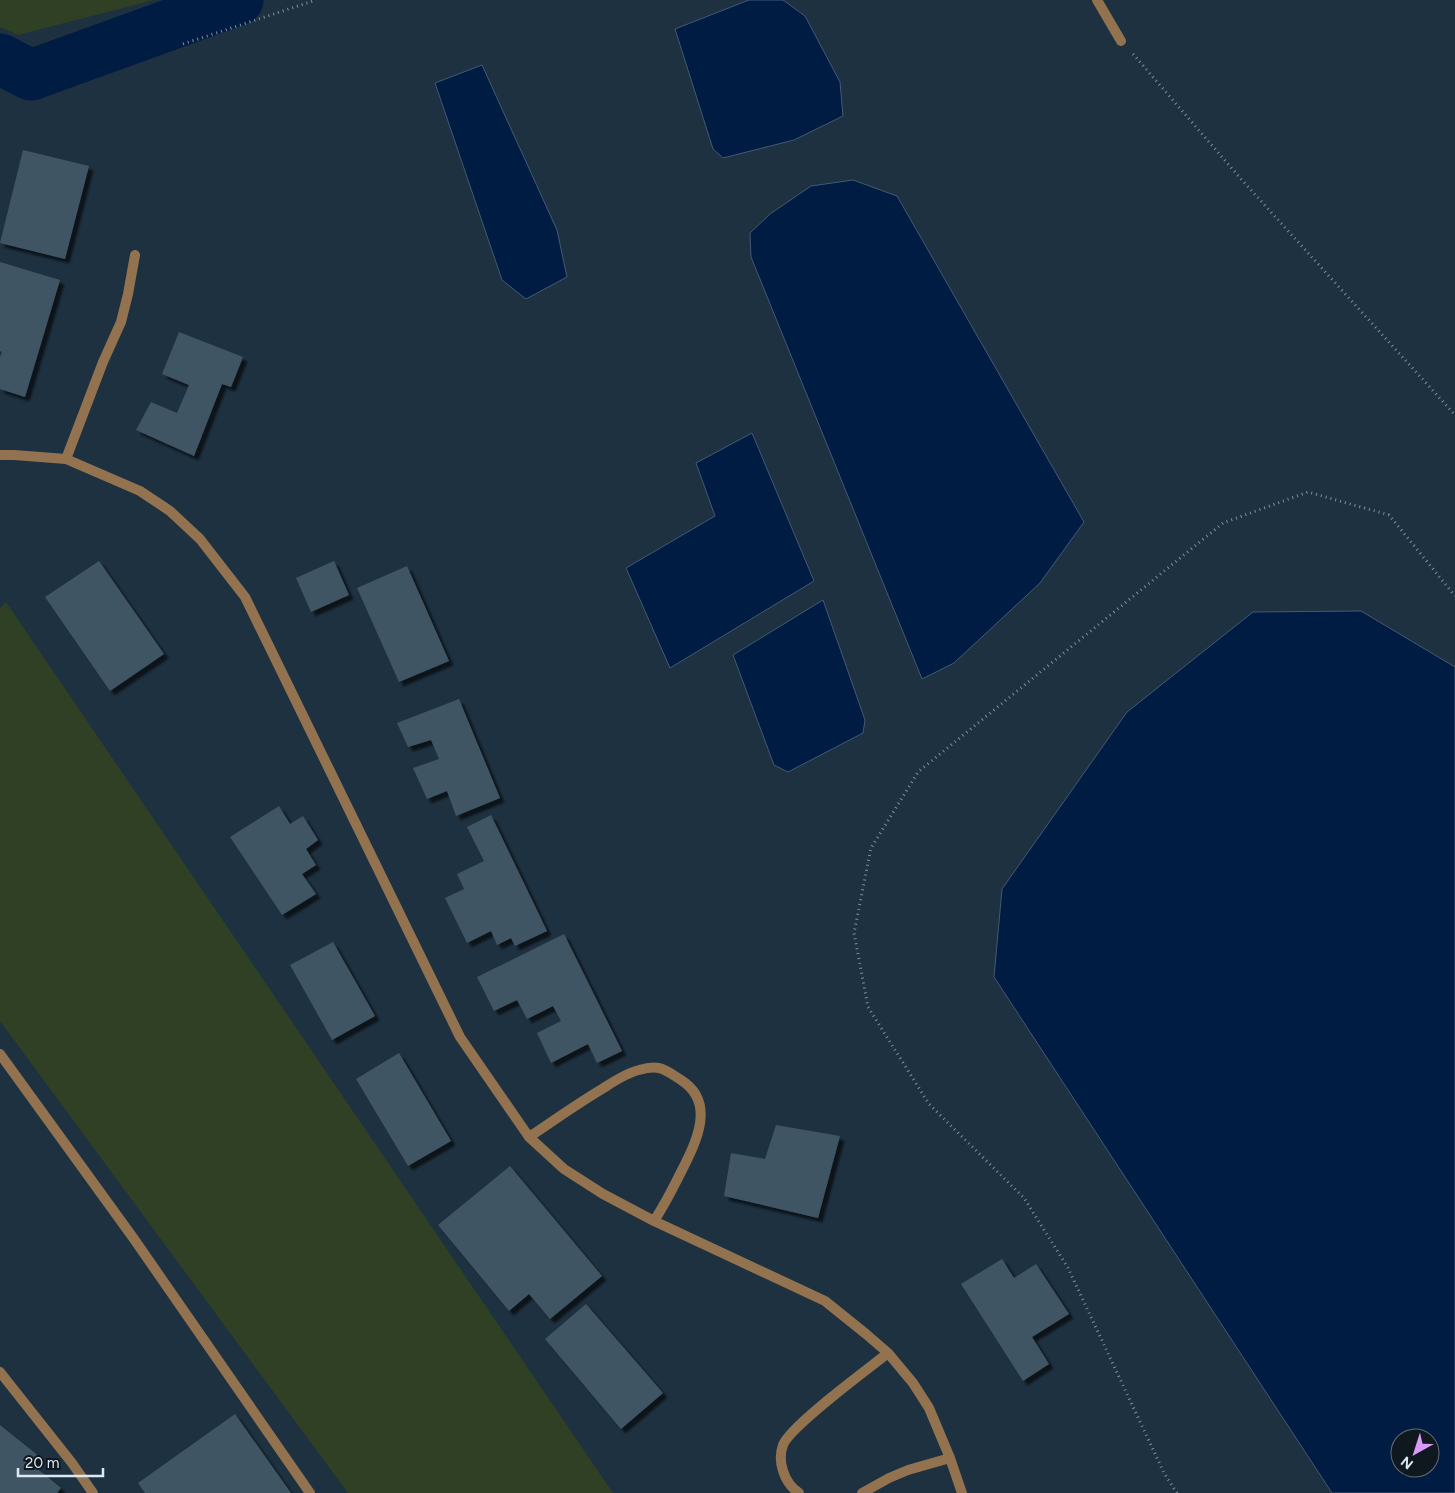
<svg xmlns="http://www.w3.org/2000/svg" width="1455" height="1493" font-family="Figtree,sans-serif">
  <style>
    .green { fill: #2f4025 }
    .water { fill: #001c42; stroke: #425a77; fill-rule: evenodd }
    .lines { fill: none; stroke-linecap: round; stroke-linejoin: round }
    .river { stroke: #001c42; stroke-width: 51 }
    .building { fill: #405464; filter: url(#shadow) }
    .path { stroke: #7f8f9b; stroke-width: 3; stroke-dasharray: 1 4; stroke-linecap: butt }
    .minor { stroke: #92724f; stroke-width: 10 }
  </style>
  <defs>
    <filter id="shadow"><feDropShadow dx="4.5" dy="4.5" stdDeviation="1" flood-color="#0009"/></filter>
  </defs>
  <rect width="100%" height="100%" fill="#1e3140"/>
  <path class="green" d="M0,0H154L18,35L0,27Z
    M6,602L613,1493H348L0,1021V608Z"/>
  <path class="water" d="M749,0H783L805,16L840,82L843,116L794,140L723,158L713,149L675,29Z
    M482,65L557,230L567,277L526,299L502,280L435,83Z
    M853,180L897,196L1084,522L1040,583L954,663L922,679L751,257L750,233L770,214L811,186Z
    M752,433L814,581L670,668L626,568L715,516L696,463Z
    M823,600L865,720L863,733L788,772L774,765L733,655Z
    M1361,611L1455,667V1493H1332L994,977L1002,889L1127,712L1253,612ZM1400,1438H1430V1468H1400Z"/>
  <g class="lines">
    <path class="river" d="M0,59L31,75L238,0"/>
  </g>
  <path class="building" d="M23,150L89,166L65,259L0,243Z
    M0,262L60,280L25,397L0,389V357L2,352L0,351Z
    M179,332L243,357L231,387L222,384L194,456L136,430L151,402L177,413L189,385L162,374Z
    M99,561L164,654L110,691L45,597Z
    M334,561L349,595L311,612L296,578Z
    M407,566L449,661L399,682L357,588Z
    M459,699L500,798L456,816L447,791L427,799L413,768L439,759L431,740L408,747L397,723Z
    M279,806L290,824L303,816L318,840L306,849L316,865L302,874L316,894L282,915L230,837Z
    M491,815L547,931L515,946L511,938L497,945L491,931L467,943L445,898L464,889L457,874L484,861L467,827Z
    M564,934L622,1051L597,1063L588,1044L551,1063L537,1033L561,1021L553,1006L527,1019L517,1000L494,1011L477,977Z
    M333,942L375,1016L332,1040L290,965Z
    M399,1053L451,1141L408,1166L356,1079Z
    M776,1125L840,1136L818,1218L724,1196L731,1153L765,1159Z
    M510,1166L602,1276L550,1319L529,1294L509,1311L438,1225Z
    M1002,1259L1014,1278L1036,1264L1069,1314L1032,1337L1049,1364L1023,1381L961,1284Z
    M586,1304L663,1393L621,1429L545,1339Z
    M235,1414L291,1493H145L138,1483Z
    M0,1425L40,1457L33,1465L61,1488L57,1493H0Z"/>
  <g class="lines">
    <path class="path" d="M183,44L316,0
      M1133,54L1241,179L1455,415
      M1177,1493L1164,1473L1068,1268L1024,1198L929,1104L868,1007L854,933L871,848L918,772L1223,523L1308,492L1389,515L1455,596"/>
    <path class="minor" d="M1097,0L1121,41
      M0,455H14L66,459L140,491L170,511L200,539L245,597L460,1037L529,1137L564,1169L603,1194L654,1221L825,1301L866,1334L888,1353L913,1383L929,1408L950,1458L962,1493
      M66,459L103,362L121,322L128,294L135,255
      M0,1054L134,1239L310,1493
      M529,1137C553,1121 577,1104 602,1089C613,1082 626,1073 639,1070C659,1064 664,1069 681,1080C719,1104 693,1148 678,1178C671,1192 663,1207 654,1221
      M0,1372L72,1463L93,1493
      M799,1493C784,1483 777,1461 783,1445C790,1426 868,1369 888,1353
      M862,1493L889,1478L908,1470L950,1458"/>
  </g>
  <g transform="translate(1415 1453) rotate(219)"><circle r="24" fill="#10181f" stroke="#626c73"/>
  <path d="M0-4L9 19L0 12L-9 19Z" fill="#d99af7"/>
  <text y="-8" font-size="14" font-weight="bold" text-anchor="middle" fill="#dde9f2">N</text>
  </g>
  <path d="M18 1468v8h85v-8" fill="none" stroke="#dde9f2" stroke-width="2.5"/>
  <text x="25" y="1468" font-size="15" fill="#dde9f2" stroke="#10181f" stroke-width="4" paint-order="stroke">20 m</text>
</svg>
